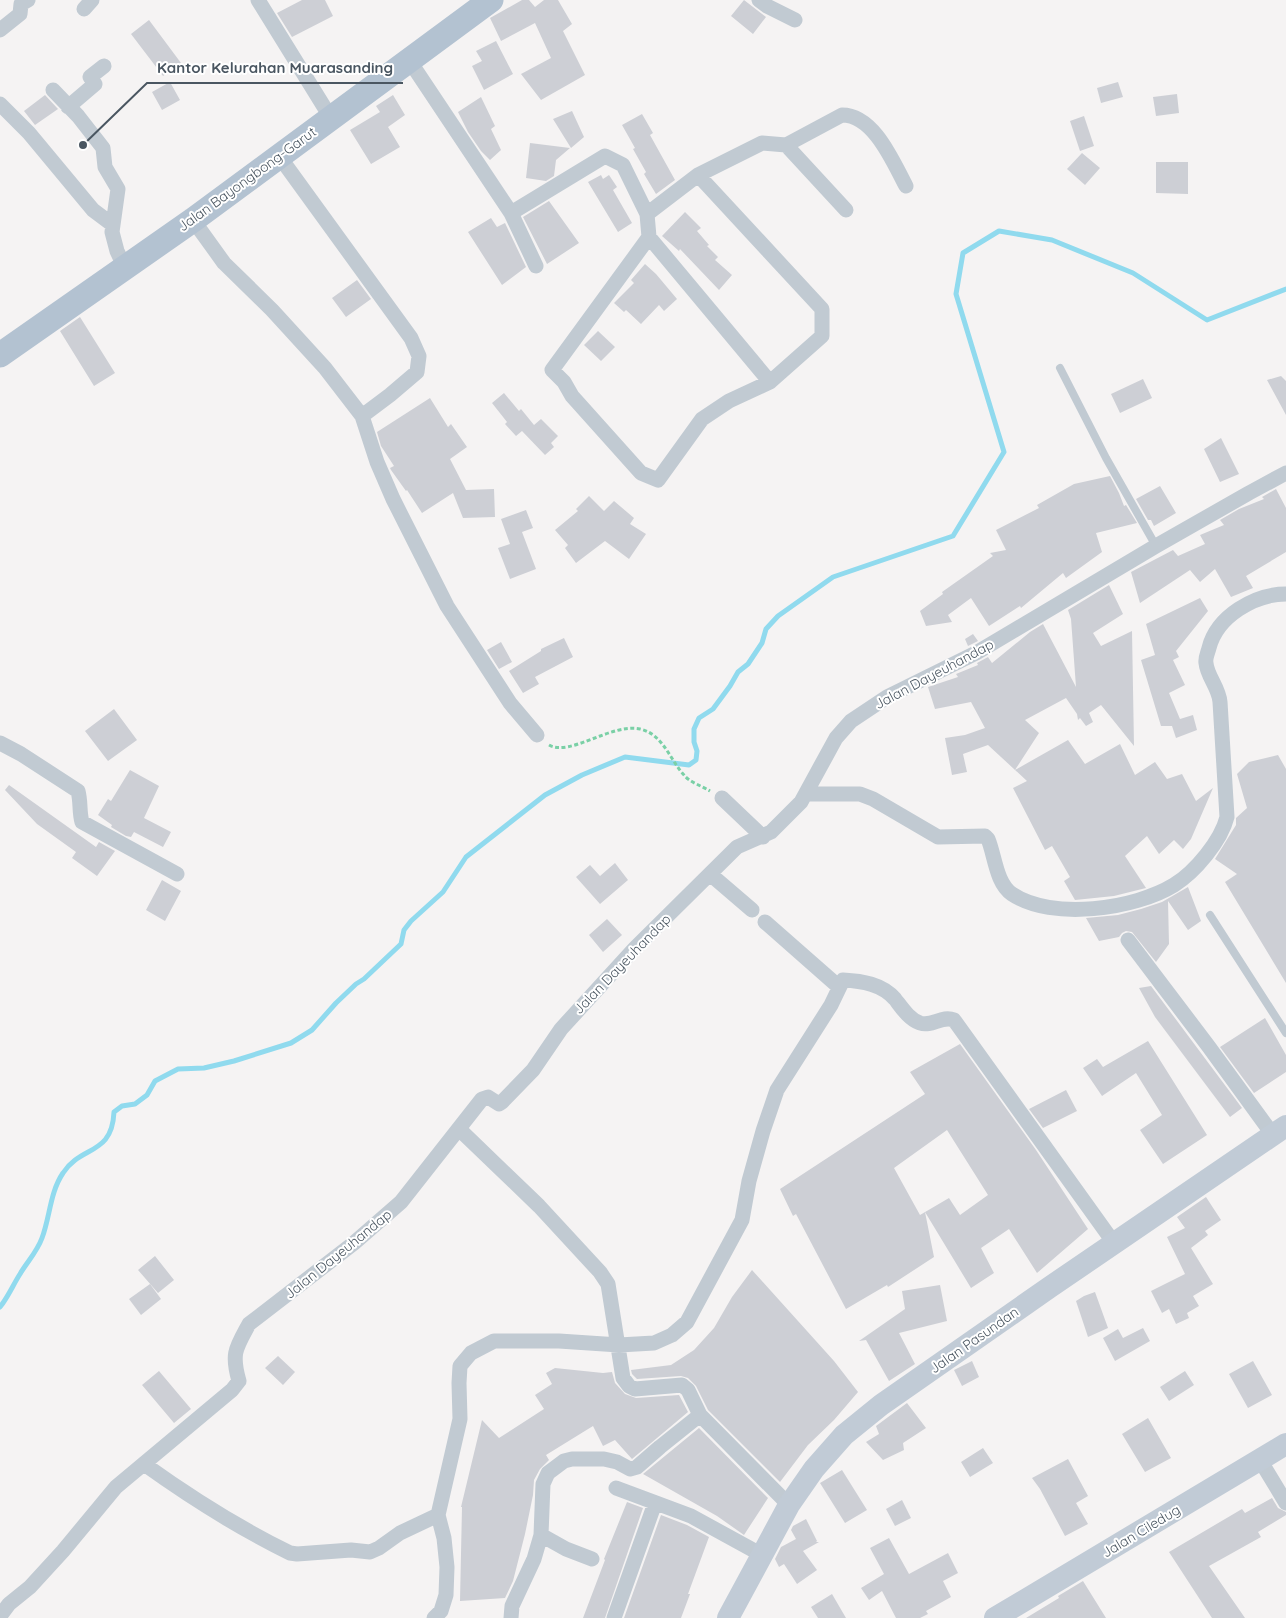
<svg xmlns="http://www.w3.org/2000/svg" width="1286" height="1618" font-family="Quicksand,sans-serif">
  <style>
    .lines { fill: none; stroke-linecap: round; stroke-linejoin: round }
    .stream { stroke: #90daee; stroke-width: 5 }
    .building { fill: #cdcfd5; fill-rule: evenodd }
    .path { stroke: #7ad0a6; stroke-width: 3; stroke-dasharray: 4 2.5; stroke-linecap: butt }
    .lane { stroke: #c1cad2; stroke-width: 8 }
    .street { stroke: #c1cad2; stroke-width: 15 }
    .secondary { stroke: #c1cbd6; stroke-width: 22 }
    .primary { stroke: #b3c2d1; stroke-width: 25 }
    .labels { text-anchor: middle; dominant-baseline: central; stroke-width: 4; stroke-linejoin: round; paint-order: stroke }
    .street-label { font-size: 14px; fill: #4a5661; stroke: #fff }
    .leader { fill: none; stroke: #4a5661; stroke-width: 2 }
    .callout-dot { fill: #4a5661; stroke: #fff; stroke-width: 2 }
    .callout-label { font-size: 15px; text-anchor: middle; font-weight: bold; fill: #4a5661; stroke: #fff; stroke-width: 4; stroke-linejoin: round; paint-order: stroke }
  </style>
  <rect width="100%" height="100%" fill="#f5f3f3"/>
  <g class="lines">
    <path class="stream" d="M0,1307C8,1297 13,1285 20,1274C27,1262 37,1252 42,1238C50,1217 50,1192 63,1173C81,1145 112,1156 114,1112L122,1106L135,1104L147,1095L155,1081L178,1069L204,1068L234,1061L291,1043L312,1030L336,1003L356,984L364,979L401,944L404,930L411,921L443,892L466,857L545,795L582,775L625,757L689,765L696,760L697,751L694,742V729L699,718L713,709L730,686L738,672L748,664L762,643L766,629L778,616L833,577L953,536L1004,452L956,294L963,253L999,231L1052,240L1133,273L1207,320L1286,289"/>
  </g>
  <path class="building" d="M302,0H325L333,16L292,37L277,13Z
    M522,0H529L535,7L544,0H558L572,24L563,31L585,75L541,100L521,74L551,58L535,23L501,41L490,18Z
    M744,0L766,17L753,34L731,16Z
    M149,20L181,63L163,76L131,34Z
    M496,41L513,74L484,90L472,66L482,61L476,51Z
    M170,82L180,100L162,110L152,92Z
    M1118,82L1123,97L1101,103L1097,88Z
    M1177,94L1179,113L1156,116L1153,97Z
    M45,95L58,109L35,125L24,111Z
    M393,95L405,115L388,127L400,147L371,164L350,130L380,112L376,106Z
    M481,97L495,126L491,129L501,150L490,160L481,151L468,132L458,112Z
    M572,111L584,137L571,148L553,119Z
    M642,114L653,133L650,135L675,180L656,194L644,174L646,172L633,149L635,148L622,125Z
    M1084,116L1094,146L1080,151L1070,121Z
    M530,143L570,148L556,160L554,176L546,181L526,178Z
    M1082,153L1100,168L1085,185L1067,169Z
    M1156,162H1188V194L1156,193Z
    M601,175L603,179L609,175L617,187L613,190L632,223L618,232L588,182Z
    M549,201L579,243L547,264L523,217Z
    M685,212L701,228L697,231L709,245L707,246L718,257L715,260L732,275L719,290L680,249L679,251L662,236Z
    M491,218L497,227L505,223L526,267L502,285L468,232Z
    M645,264L656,274L677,299L664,311L659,305L641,324L626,310L624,312L614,303L634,283L631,280Z
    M357,280L371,299L346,317L332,298Z
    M80,317L115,373L94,386L60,331Z
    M598,331L615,347L601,361L584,345Z
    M1281,376L1286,381V415L1267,380Z
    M1143,379L1152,398L1120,413L1111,394Z
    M504,393L519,411L521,409L534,425L541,419L558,436L551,443L554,447L545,455L522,431L516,436L505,424L507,422L492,403Z
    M430,398L448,427L451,424L467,447L450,459L466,490L494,489L495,517L463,518L453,493L422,513L407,490L406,491L391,470L390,468L394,466L381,446L377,432Z
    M1221,438L1239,474L1220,482L1204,449Z
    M1110,476L1119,493L1124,506L1126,505L1137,523L1096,533L1102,552L1066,578L1063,573L1021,608L1020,606L989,626L971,598L948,615L952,622L926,626L920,611L943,594L942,592L993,556L990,553L1006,550L996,530L1039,508L1037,505L1074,484Z
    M1160,486L1176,513L1154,526L1151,520H1148L1136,499Z
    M1276,489L1286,508V552L1246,576L1253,588L1231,597L1215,569L1200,582L1190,570L1140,603L1131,572L1173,550L1178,556L1205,544L1200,535L1224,525L1220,520L1239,509L1264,499L1262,497Z
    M589,496L604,511L614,501L634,518L630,524L646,534L629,559L605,541L576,563L565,548L568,545L555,530L578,511L576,509Z
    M526,510L533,528L522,532L536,569L510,579L498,548L510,544L501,519Z
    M1109,585L1123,614L1093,633L1101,646L1132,631L1134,746L1101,705L1089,713L1093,722L1086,726L1080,718L1078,720L1077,714L1066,698L1025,720L1039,733L1015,770L1068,740L1085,764L1120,744L1135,775L1155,762L1167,779L1182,774L1196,801L1213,788L1191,839L1183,849L1174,840L1159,854L1147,836L1125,856L1146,888L1114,896L1075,900L1064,881L1070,877L1052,846L1045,850L1013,788L1027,781L988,745L963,754L967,772L952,775L945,738L965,735L985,728L971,702L935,709L928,687L958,677L956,674L978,665L977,663L988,657L992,663L1030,632L1043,624L1076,687L1071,619L1068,610Z
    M1200,598L1208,611L1176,651L1179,657L1173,660L1185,685L1169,693L1180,719L1193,715L1197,730L1176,738L1172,726H1161L1141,660L1155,655L1146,624Z
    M973,634L978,641L968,646L965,639Z
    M564,638L573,657L535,677L539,684L523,693L509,671L541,651V649Z
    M501,642L512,662L499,669L487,650Z
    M114,709L137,740L108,761L85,731Z
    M1278,755L1286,769V983L1225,882L1237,874L1215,859L1236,825V818L1247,808L1237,774L1249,762Z
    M130,770L159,786L144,818L171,832L163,847L134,832L131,837L126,836L111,827L112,825L98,815L108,799L111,801Z
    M9,785L96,847L99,842L115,851L97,876L72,858L76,852L37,824L5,790Z
    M615,863L628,880L600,904L576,877L590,865L600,876Z
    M162,880L181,891L165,921L146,910Z
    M1188,887L1201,921L1188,930L1168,901L1169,944L1156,962L1132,932L1126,931L1122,933L1119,937L1099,941L1086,918L1118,915L1141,909L1162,902Z
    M607,919L622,935L603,952L589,935Z
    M1151,986L1242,1108L1230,1117L1155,1017L1139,988Z
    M1265,1018L1286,1055V1072L1254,1093L1220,1047Z
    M1148,1041L1207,1135L1163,1164L1140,1130L1162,1115L1136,1073L1102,1096L1083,1068L1097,1059L1103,1067Z
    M960,1044L1036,1150L1088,1229L1037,1273L1009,1229L981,1248L994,1273L971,1288L925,1212L934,1257L888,1287L887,1285L846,1309L796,1214L793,1216L780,1189L925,1094L910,1072ZM947,1130L988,1195L960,1215L949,1198L920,1215L894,1168Z
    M1066,1090L1077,1111L1043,1128L1029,1109Z
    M1206,1197L1221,1220L1205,1231L1208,1235L1191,1248L1213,1284L1193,1296L1199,1306L1187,1313L1189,1318L1176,1324L1169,1309L1162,1313L1151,1291L1185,1274L1167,1237L1185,1228L1177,1217Z
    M155,1256L174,1280L158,1293L138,1270Z
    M752,1270L834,1361L858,1392L834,1420L808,1445L780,1482L708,1410L696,1386L688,1378L681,1376L637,1379L632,1374L631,1370L671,1365L694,1350L714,1328L732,1297Z
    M150,1284L161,1299L141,1315L129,1299Z
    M940,1285L947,1321L899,1333L915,1364L889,1381L866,1340L859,1341L905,1309L902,1291Z
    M1095,1292L1108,1328L1088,1337L1076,1301L1084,1296Z
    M1143,1328L1150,1341L1115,1361L1103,1338L1118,1329L1123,1338Z
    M278,1356L295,1372L283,1385L265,1368Z
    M972,1361L979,1377L962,1386L954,1370Z
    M1253,1361L1272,1395L1248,1408L1229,1374Z
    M555,1368L603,1373L612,1372L615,1383L625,1394L636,1398L679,1395L688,1412L632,1459L615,1440L603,1446L593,1426L546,1455L549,1460L540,1469L534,1480L533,1495L525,1534L513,1581L505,1598L460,1601L462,1507H461L482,1420L499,1438L544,1409L535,1395L552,1384L546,1373Z
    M159,1371L191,1409L174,1423L142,1385Z
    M1185,1371L1194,1385L1169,1401L1160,1387Z
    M907,1403L926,1428L903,1443L904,1450L883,1460L866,1442L879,1434L876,1426Z
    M1148,1418L1171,1458L1145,1472L1122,1434Z
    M699,1428L768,1498L744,1535L717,1516L643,1474Z
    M983,1448L993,1463L970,1477L961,1462Z
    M1068,1459L1088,1496L1076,1503L1088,1524L1065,1536L1040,1489L1032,1478Z
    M842,1470L867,1510L845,1523L820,1483Z
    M1272,1498L1278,1508L1286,1512V1515L1258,1532L1261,1537L1209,1566L1245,1618H1212L1169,1552L1242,1509L1245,1513Z
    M902,1500L911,1518L895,1526L886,1509Z
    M627,1502L643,1508L605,1618H583L605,1560L604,1559Z
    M661,1515L687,1525L709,1537L688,1594H690L681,1618H624Z
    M806,1519L817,1541L816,1542H819L803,1551L817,1570L797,1584L784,1564L779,1567L775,1559L781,1547L796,1539L791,1530L793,1526Z
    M889,1538L909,1574L948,1553L958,1573L943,1581L951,1597L926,1611L928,1614L920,1618H896L882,1591L869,1600L861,1588L884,1574L870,1548Z
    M1083,1581L1106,1618H1026L1059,1598L1058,1596Z
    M832,1594L846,1618H818L811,1607Z"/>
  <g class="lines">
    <path class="path" d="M549,745C570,757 611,723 640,729C663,734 670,760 684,775C689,782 702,786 710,791"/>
    <path class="lane" d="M1060,368L1106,458L1156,546
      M1210,915L1286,1033"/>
    <path class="street" d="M258,0L331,118
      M759,0L767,6L795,20
      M84,9L92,0
      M0,30L20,14L21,4L28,0
      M409,60L511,213L536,266
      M53,90L78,116L103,148L105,167L118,189L112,232L117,251L124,266
      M0,104L29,133L93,210L113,225
      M68,107L95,84L90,77L104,66
      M786,145L846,210
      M279,156L411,338L419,356L417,372L390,395L362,416
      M511,213L605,156L623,165L647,214L649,237L770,382
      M647,214L698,175L762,143L786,145L842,115C874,115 893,162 906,186
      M193,220L224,263L272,310L325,368L362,416L377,462L393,499L447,606L510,703L537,735
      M649,237L552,370L564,382L572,396L641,473L658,480L702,419L729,401L770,382L822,336V309L698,175
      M0,743L21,754L78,791C81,802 79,812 82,822L177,874
      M806,794H860L873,799L938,837L985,836L988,839C995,856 996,883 1012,894C1052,921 1135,909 1174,885C1195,872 1221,841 1227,817L1220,702C1219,688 1207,676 1206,663C1205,658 1208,652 1209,648C1217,616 1255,594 1286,594
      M722,798L763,837
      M710,874L752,910
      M765,922L839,987
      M1128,940L1209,1047L1273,1135
      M459,1129L539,1206L600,1272L608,1284L623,1378L629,1386L635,1389L682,1385L688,1390L700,1415L789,1505
      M1260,1460L1286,1503
      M144,1464C190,1497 239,1528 290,1553L297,1554L351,1550L370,1552L379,1548L400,1533L438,1515
      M616,1488L691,1516L762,1555
      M541,1535L566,1549L592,1559
      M0,1616L9,1604L30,1587L63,1551L116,1487L232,1390L239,1381C231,1353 236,1348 249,1324L354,1243L401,1202L482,1099L488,1097L499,1104L502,1102L533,1070L561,1029L635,948L737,847L771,832L801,802L836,738L851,721L887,697L976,653L1156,546L1249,493L1286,473
      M434,1618L441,1611L446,1595L447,1567L444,1538L438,1515L460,1419L459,1383L460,1366L471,1353L494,1341H559L619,1345L654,1343L672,1335L687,1322L742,1220L749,1181L763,1131L777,1090L831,1005L843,980C862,981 882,984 895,999C902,1008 909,1019 920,1023C932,1027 942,1015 954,1020L1114,1243
      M511,1618L512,1606L534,1559L541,1535L543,1484L548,1473L564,1461L572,1459H604L617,1462L630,1469L637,1467L660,1447L700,1415
      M614,1618L655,1503"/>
    <path class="secondary" d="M728,1618L789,1505L814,1469L844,1435L881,1405L1050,1287L1286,1126
      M995,1618L1286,1444"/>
    <path class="primary" d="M0,355L193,220L491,0"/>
  </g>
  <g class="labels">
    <g class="street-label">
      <text transform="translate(247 179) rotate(-36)">Jalan Bayongbong-Garut</text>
      <text transform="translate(934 674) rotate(-28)">Jalan Dayeuhandap</text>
      <text transform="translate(622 964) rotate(-46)">Jalan Dayeuhandap</text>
      <text transform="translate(338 1254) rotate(-39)">Jalan Dayeuhandap</text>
      <text transform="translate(974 1340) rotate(-35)">Jalan Pasundan</text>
      <text transform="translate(1141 1531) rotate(-31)">Jalan Ciledug</text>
    </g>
  </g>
  <path class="leader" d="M83 145L147 83H403"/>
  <circle class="callout-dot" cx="83" cy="145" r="5"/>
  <g class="callout-label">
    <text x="275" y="73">Kantor Kelurahan Muarasanding</text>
  </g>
</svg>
